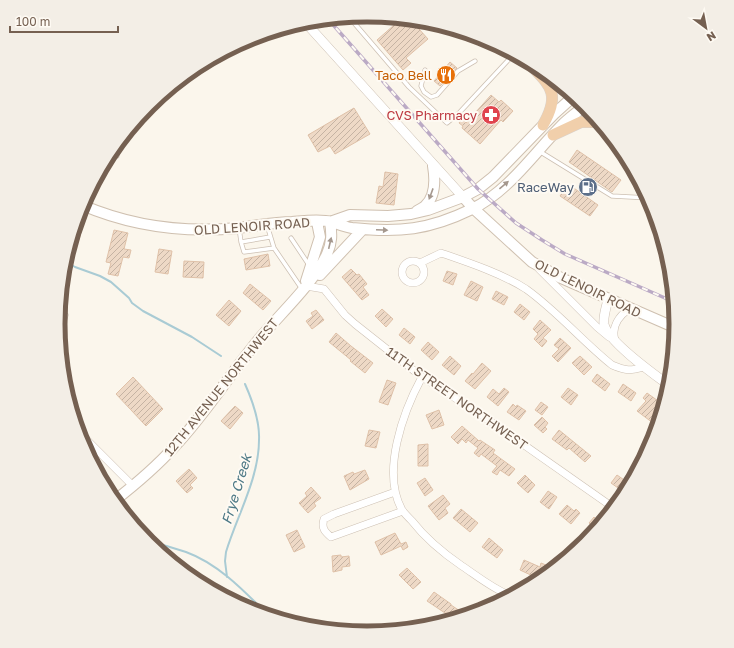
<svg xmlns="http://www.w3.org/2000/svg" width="734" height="648" font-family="'Golos Text',sans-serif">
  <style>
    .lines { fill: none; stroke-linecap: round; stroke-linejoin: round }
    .stream { stroke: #a9cbd4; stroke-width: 2 }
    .building { fill: url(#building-hatch); stroke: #dfc1a8 }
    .service-casing { stroke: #cdc0b3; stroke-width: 5 }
    .minor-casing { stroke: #cdc0b3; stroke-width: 8 }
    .tertiary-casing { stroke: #cdc0b3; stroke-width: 10 }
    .secondary-casing { stroke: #cfc0b0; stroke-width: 12 }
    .trunk-casing { stroke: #d8d2ce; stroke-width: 12 }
    .service { stroke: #fff; stroke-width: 3.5 }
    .minor { stroke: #fff; stroke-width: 7 }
    .tertiary { stroke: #fff; stroke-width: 9 }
    .secondary { stroke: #fff; stroke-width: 10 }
    .trunk { stroke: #f1cfab; stroke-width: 11 }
    .rail-casing { stroke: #bbaac5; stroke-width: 3.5 }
    .rail { stroke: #fefaf3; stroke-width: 2; stroke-dasharray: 6; stroke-linecap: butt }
    .oneway { fill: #a5988e }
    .labels { text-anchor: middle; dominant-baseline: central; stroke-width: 4; stroke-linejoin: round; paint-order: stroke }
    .food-label { font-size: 13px; fill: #c56008; stroke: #fefaf3; text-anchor: end }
    .health-label { font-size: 13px; fill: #be3a42; stroke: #fefaf3; text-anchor: end }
    .service-label { font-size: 13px; fill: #4e5e75; stroke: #fefaf3; text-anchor: end }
    .street-label { font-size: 13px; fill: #756051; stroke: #fefaf3 }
    .water-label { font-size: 14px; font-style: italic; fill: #4c7885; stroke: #fefaf3 }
    .rim { fill: none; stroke: #756051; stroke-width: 5 }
  </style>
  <defs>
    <pattern id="building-hatch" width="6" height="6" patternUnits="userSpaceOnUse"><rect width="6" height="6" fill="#eed9c6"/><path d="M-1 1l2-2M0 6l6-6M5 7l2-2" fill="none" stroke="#c5b3a3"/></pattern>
  </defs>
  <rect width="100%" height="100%" fill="#fbf6ec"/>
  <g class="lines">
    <path class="stream" d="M65,261L75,267L100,276L111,282L129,298L132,303L143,311L192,337L221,356
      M148,541C160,544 174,548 186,552C219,564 245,592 269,616
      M227,577L225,561L226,552C237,516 259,478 259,440C260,421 253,402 245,384"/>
  </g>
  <path class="building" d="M402,18L410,19L428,39L406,58L411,63L403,70L377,40Z
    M450,62L457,68L440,86L434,81Z
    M491,95L499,102L501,100L513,111L503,122L501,120L480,144L462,128L463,126L459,123L462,119L466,123Z
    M354,108L370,134L335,154L330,146L318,152L308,135Z
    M577,150L621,180L612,192L569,162Z
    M385,172L398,174L394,205L376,203L379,186L383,187Z
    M568,184L598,205L590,216L560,196Z
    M77,221L83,222L79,240L72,238Z
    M114,230L128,233L124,249L131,250L129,258L123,257L118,276L108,274L111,263L106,262Z
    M159,249L172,251L168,274L155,272Z
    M268,254L270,266L246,270L244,259Z
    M184,261L204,262L203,278L183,277Z
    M351,269L357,275L359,274L367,284L363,287L369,295L362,300L342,277Z
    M447,271L457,274L453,285L443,281Z
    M471,281L483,287L477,301L464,295Z
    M250,284L271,301L263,310L243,293Z
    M496,291L508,297L504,305L492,299Z
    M229,300L241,311L229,326L216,315Z
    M520,304L530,312L524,320L514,312Z
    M382,309L393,319L386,327L375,316Z
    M316,310L324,320L312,329L306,321L313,316L311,313Z
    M540,320L551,330L543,338L547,341L542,347L534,339L538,334L533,329Z
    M404,328L415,337L410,344L399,335Z
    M336,333L351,346L373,363L365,373L350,361L351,360L329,342Z
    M560,338L571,348L558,362L552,356L559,349L554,345Z
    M428,342L439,352L432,360L421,350Z
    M450,356L461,366L454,375L442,365Z
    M580,356L592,367L584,375L572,363Z
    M482,363L491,371L475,389L465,381L472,373L473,374Z
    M597,374L610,384L605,391L592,381Z
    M133,377L163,409L146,426L116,394Z
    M387,380L396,383L388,405L379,402Z
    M623,384L636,393L631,401L618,392Z
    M504,388L509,392L498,406L487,397L493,389L499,394Z
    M568,388L578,395L571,405L561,397Z
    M647,393L661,403L654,413L660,418L657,426L637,411L646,401L643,398Z
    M541,402L548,407L542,415L535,410Z
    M513,404L516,407L517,405L526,411L519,420L507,412Z
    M235,406L243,413L230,429L221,421Z
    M439,410L444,425L432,429L426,415Z
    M542,417L548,423L545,427L547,429L543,433L534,425Z
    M462,426L479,441L480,440L495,450L493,453L515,469L509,476L500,470L497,475L492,472L497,466L481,454L479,457L474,453L478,448L468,440L466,443L462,439L458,444L451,437Z
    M369,430L380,432L376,448L365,446Z
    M559,430L591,456L585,462L569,448L567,450L552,439Z
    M428,444V466H418V445Z
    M189,469L197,478L190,485L193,488L187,493L176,481Z
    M365,470L369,479L350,490L344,476L353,472L354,474Z
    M525,475L535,485L528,493L517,483Z
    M617,475L630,484L625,493L611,483Z
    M425,478L433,490L425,496L417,483Z
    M311,487L321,498L314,503L316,506L308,513L299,503L307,496L305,493Z
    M548,491L557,497L549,509L540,502Z
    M443,495L450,504L445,508L448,513L439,520L428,506Z
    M567,505L574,511L576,509L580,513L571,524L559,514Z
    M461,509L478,523L470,532L453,518Z
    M594,517L601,524L594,532L589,527L591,525L589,523Z
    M297,530L305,547L294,552L286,535Z
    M395,533L401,544L406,542L408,547L403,550L401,546L381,555L375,542Z
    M489,538L503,550L497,558L482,547Z
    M341,555V557L349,556L350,566L342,567V570L333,572L332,556Z
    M524,560L540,567L541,563L546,565L538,581L536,582L533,581L535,577L520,570Z
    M407,568L421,582L413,589L399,575Z
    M434,592L451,604V605L466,615L454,619L427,601Z"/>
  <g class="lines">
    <g class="service-casing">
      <path id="service" d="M349,17L409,87L447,123L459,113L514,54
        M425,70L421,86L424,92L431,97L437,95L458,71L475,61
        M539,151L612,196L649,198
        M117,156V144
        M267,225L274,248L302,289
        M239,228L241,242L270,237
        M291,238L309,265
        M241,242L244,252L274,248
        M59,339L66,315"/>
    </g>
    <g class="minor-casing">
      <path id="minor" d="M402 272a11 11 0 1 1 22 0a11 11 0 1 1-22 0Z
        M420,263L441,253C467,262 503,274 526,289C557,311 582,341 612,365C626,371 630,371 644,367
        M539,269L597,327L609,337
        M306,286L324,289L345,315L355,324L422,377L477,412L614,508
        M615,340C611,327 619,316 629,309
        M422,377C403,412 381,472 402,510C405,514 409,518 412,521C426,539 443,553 462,566C477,576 493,589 511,596
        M78,431L133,486
        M395,492L334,514L324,519C321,528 325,532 331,537L403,511"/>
    </g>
    <g class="tertiary-casing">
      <path id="tertiary" d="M305,22L463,197
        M608,300C606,307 603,317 604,324C607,341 655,375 670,386"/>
    </g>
    <g class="secondary-casing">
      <path id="secondary" d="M463,197L473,208L532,262L561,278L676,328
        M82,205C131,226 185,233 238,228C256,226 274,222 292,222C305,221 320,219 332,222C338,224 345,227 352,228C399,233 429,230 472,209C509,191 534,153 562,125C569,118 578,112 585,105
        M417,211C420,209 423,208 425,206C436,196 435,178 433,166
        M330,222L350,215L388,216L411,214L428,210L463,197L478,189L493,177L554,114L574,96
        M320,275L363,229
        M306,281L320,237L317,222
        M114,501C136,484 157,466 175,446C206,413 230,374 259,339C280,314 314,283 327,254C332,243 332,234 330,222"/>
    </g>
    <g class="trunk-casing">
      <path id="trunk" d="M527,61C549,85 562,92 543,125
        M543,72L563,87
        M553,135L581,122H599"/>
    </g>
    <use href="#service" class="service"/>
    <use href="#minor" class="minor"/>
    <use href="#tertiary" class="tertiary"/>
    <use href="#secondary" class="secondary"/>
    <use href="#trunk" class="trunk"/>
    <g class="rail-casing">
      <path id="rail" d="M328,19L478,189L516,223L542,240L565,254L674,302"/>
    </g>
    <use href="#rail" class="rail"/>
  </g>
  <defs><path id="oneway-solid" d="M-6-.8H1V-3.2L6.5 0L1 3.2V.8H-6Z"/></defs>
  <g class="oneway">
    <use href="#oneway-solid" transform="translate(504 185) rotate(-40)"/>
    <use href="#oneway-solid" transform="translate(431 194) rotate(110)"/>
    <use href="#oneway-solid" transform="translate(382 230) rotate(3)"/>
    <use href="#oneway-solid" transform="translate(330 243) rotate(-77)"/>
  </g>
  <defs>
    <g id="restaurant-disc" transform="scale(1)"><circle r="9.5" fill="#e8710a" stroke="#fefaf3"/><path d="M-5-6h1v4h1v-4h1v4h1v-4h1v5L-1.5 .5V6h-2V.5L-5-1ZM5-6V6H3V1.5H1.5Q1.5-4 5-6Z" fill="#fff"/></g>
    <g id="pharmacy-disc" transform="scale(1)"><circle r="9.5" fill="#e0444e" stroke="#fefaf3"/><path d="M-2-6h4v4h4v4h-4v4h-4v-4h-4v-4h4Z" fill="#fff"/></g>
    <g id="fuel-disc" transform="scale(1)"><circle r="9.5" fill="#5c6f8a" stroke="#fefaf3"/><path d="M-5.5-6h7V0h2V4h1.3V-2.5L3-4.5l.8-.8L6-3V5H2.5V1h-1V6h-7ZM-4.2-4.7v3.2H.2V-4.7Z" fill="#fff"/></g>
  </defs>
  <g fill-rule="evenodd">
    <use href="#restaurant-disc" x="446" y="75"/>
    <use href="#pharmacy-disc" x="491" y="115"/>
    <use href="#fuel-disc" x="588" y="187"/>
  </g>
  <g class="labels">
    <g class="food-label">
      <text x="432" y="75">Taco Bell</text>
    </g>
    <g class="health-label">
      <text x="477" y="115">CVS Pharmacy</text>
    </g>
    <g class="service-label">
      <text x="574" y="187">RaceWay</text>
    </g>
    <g class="street-label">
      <text transform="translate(252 226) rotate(-4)">OLD LENOIR ROAD</text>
      <text transform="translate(588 288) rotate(26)">OLD LENOIR ROAD</text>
      <text transform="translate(221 387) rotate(-51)">12TH AVENUE NORTHWEST</text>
      <text transform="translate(457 398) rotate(35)">11TH STREET NORTHWEST</text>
    </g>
    <g class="water-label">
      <text transform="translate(236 489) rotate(-73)">Frye Creek</text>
    </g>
  </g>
  <path d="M0 0H734V648H0ZM65 324a302 302 0 1 1 604 0a302 302 0 1 1-604 0Z" fill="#f3eee6" fill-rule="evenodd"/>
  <path class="rim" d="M65 324a302 302 0 1 1 604 0a302 302 0 1 1-604 0Z"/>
  <g transform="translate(706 28) rotate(148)" stroke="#fefaf3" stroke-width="3" paint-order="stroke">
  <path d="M0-3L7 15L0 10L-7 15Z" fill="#756051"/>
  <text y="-6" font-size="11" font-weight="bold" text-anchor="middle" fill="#756051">N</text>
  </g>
  <path d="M10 26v6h108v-6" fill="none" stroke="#756051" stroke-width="2"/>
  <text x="16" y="26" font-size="12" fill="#756051" stroke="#fefaf3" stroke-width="3" paint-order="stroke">100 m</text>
</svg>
